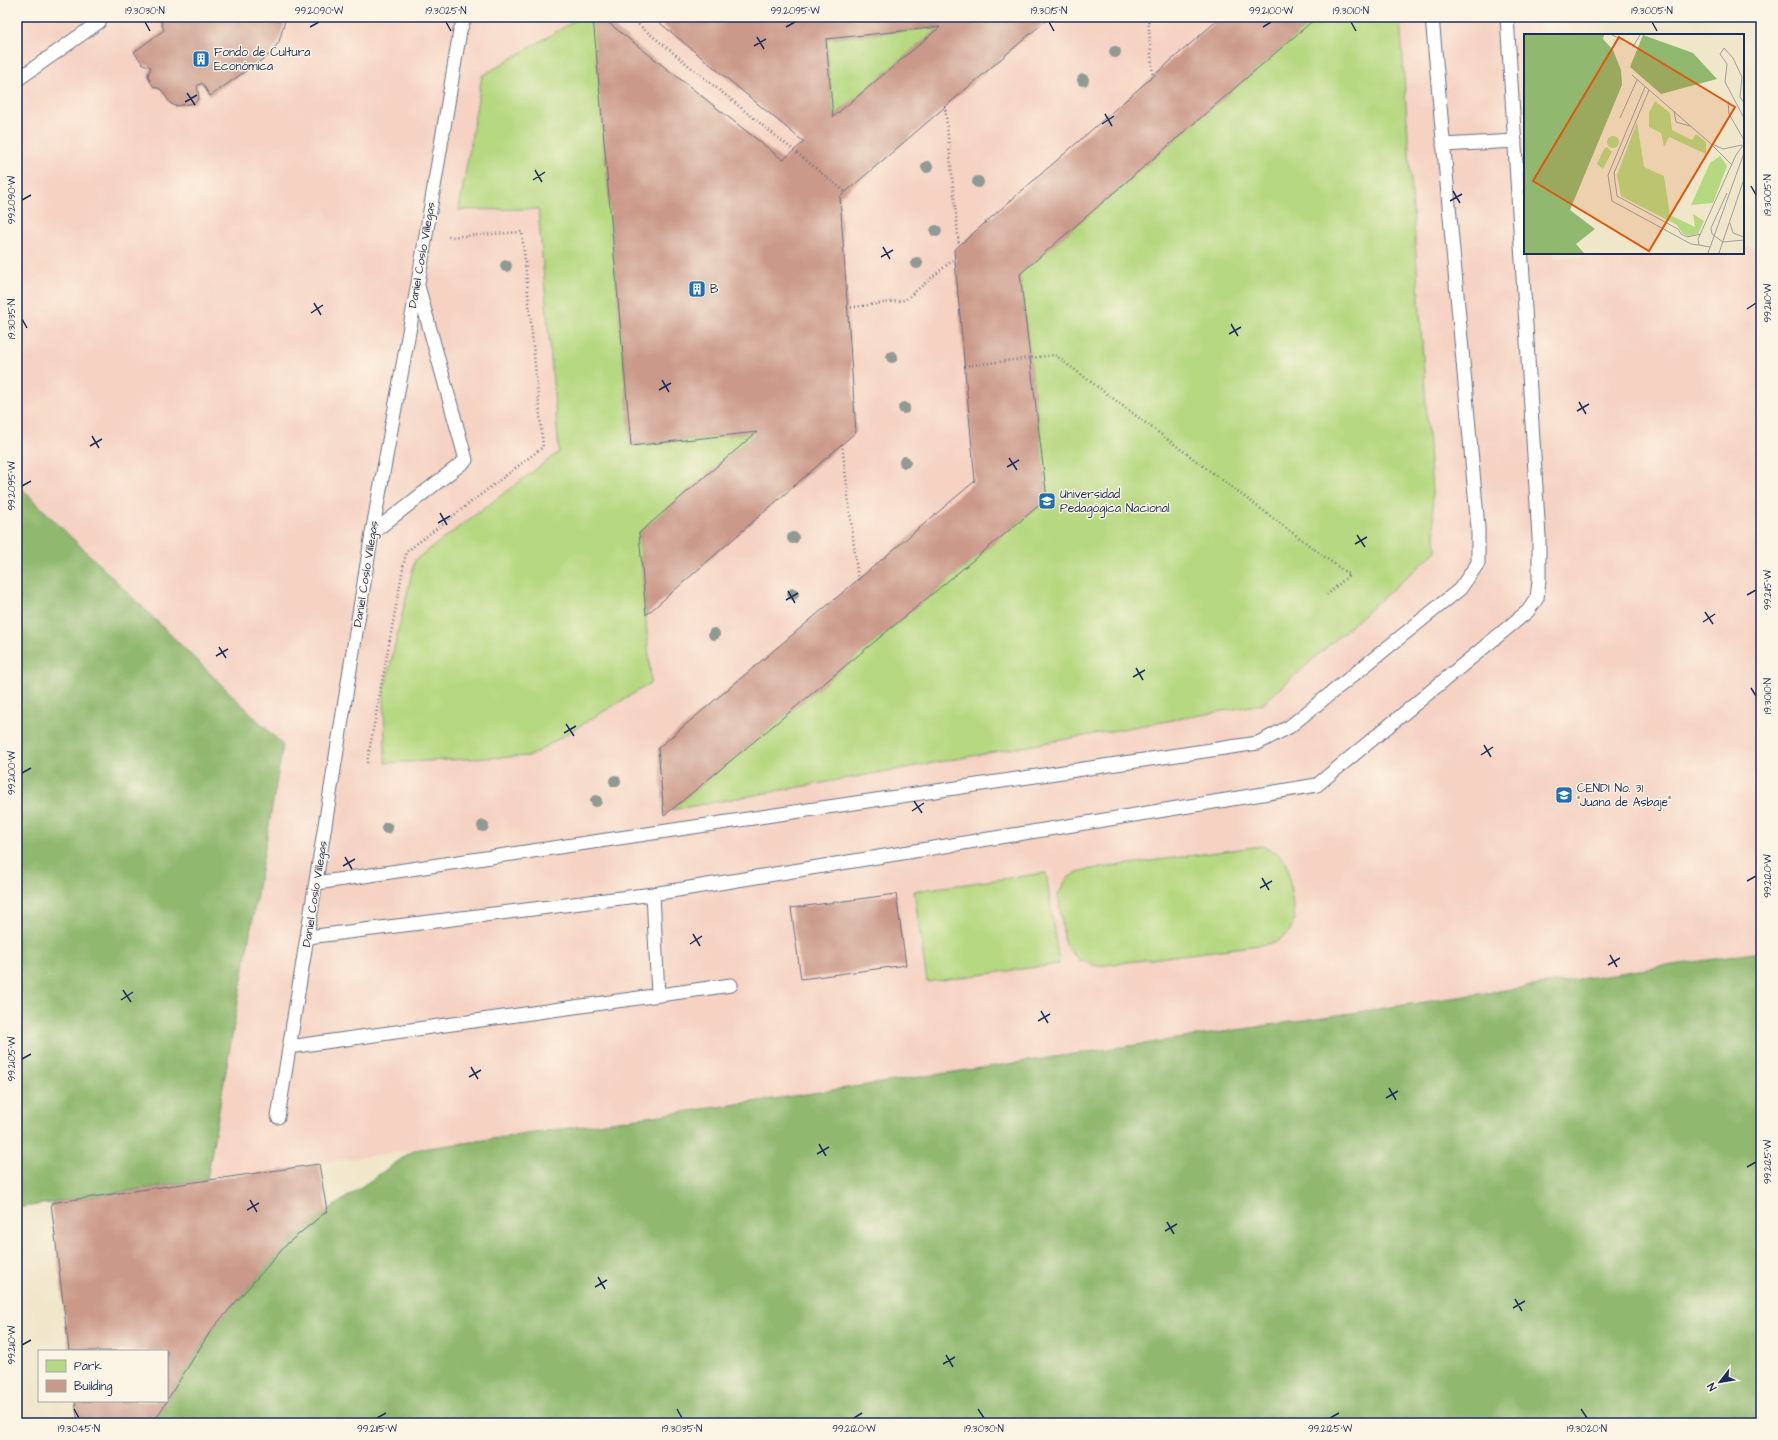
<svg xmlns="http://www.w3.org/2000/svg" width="1778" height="1440" font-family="'Architects Daughter',sans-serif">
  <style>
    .built { fill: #f5d2c2 }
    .green { fill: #b6d880; stroke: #68846f }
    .forest { fill: #90b86e; stroke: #567466 }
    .building { fill: #ca9989; fill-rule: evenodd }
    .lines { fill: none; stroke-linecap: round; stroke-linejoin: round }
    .service-casing { stroke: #666f84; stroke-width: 15 }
    .path { stroke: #666f84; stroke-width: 2.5; stroke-dasharray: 1 3; stroke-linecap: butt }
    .service { stroke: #fff; stroke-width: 13 }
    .tree { fill: #909993 }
    .ticks { fill: none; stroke: #1b2f5e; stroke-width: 1.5 }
    .labels { text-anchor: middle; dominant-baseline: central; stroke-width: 3; stroke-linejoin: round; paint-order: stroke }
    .poi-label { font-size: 12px; fill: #1b2f5e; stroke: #fcf5e5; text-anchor: start }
    .street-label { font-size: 12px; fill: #1b2f5e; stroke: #fcf5e5 }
    .inset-road { fill: none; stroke: #9b9d9f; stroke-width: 1 }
    .view { fill: #de5710; fill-opacity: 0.15; stroke: #de5710; stroke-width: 2 }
    .inset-edge { fill: none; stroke: #1b2f5e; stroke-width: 2 }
    .neatline { fill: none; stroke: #1b2f5e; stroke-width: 1.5 }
    .ticks-label { font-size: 10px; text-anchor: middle; fill: #1b2f5e }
  </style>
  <rect width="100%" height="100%" fill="#fcf5e5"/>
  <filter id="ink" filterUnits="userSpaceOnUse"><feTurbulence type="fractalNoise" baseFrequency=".025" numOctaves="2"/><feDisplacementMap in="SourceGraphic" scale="8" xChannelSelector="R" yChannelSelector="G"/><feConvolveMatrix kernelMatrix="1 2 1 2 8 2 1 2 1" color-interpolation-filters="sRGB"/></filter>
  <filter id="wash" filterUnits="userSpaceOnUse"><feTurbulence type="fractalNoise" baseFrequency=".012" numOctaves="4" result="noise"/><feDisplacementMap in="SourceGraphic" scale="16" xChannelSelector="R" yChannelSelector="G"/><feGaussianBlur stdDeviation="0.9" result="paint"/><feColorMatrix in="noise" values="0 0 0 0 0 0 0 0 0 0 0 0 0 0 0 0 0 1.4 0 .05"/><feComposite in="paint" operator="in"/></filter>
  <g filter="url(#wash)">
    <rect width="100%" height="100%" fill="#f0e7cb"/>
    <path class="built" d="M17,17H1540L1541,35H1525V253H1554V258L1643,253H1743V248L1761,247V952L759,1101L207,1179L283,745L17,484Z"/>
    <path class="green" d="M581,17H593L631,446L757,432L639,533L651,683L530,756L385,763L384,691L415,560L559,452L538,209L459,210L482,76Z
      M1317,17H1400L1436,551L1262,704L671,810L1047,499L1020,274Z
      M940,27L833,117L826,39Z
      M1262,846L1276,852L1287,864L1295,919L1289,932L1275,943L1097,966L1079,960L1065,945L1058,895L1067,878L1084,870Z
      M1046,873L1059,964L927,982L914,891Z"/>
    <path class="forest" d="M17,484L283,745L207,1179L17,1208Z
      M1761,952V1423H153L212,1329L288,1243L327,1211L414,1150L759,1101Z"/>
    <g id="blocks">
      <path class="building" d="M159,17H226L230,20L234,17H286L279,42L269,55L210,96L202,83L197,86L199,97L195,103L175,106L170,103L161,89L154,87L150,81L148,75L151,67L143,64L134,52L164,30Z
        M593,17H601L783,160L804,142L660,23L659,17H1050L840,197L856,432L646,615L639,533L757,432L631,446ZM940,27L833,117L826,39Z
        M1221,17H1317L1020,274L1047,499L664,816L658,748L975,481L954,250Z
        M896,894L906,965L801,979L791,908Z
        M319,1164L327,1211L288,1243L212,1329L167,1400V1351H69L51,1203Z
        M75,1401H167L153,1423H78Z"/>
    </g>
  </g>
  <g filter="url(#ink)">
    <use href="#blocks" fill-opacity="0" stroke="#666f84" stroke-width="1"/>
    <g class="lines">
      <g class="service-casing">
        <path id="service" d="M17,80L99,22L101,17
          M1443,145L1515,141
          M372,533L466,460L418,286
          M317,883L1258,743L1289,727L1460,589L1478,563V528L1432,17
          M653,894L658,995
          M308,937L653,894L1317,785L1528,611L1537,598L1539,581V537L1507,17
          M289,1047L731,985
          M278,1117L372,533L418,283L460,31L465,17"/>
      </g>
      <path class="path" d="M629,17L845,192
        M1148,17L1153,76
        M945,106L959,245
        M847,308L905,300L954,259
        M964,366L1055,355L1349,575L1327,595
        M842,444L858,580
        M367,763L406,552L543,447L522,232L448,237"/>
      <use href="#service" class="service"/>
    </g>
    <g class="tree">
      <circle cx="1115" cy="52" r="6"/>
      <circle cx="1083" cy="80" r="6"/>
      <circle cx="927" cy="167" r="6"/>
      <circle cx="978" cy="182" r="6"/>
      <circle cx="936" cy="231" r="6"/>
      <circle cx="917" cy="263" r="6"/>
      <circle cx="506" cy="266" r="6"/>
      <circle cx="892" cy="357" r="6"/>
      <circle cx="904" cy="408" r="6"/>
      <circle cx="905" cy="462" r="6"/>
      <circle cx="793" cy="538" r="6"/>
      <circle cx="793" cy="594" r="6"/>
      <circle cx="714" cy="634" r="6"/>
      <circle cx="615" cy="781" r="6"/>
      <circle cx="596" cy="801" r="6"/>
      <circle cx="483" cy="826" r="6"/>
      <circle cx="387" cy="828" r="6"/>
    </g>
  </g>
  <path class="ticks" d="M145,22L150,31M446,22L451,31M1049,22L1054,31M1351,22L1356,31M1652,22L1657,31M310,27L319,22M786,27L795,22M1263,27L1271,22M757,37L764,49M754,46L766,39M187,93L195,105M185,102L197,95M1105,114L1112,126M1102,124L1114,116M535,170L542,182M533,180L545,172M1751,186L1756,195M1453,191L1460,203M22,200L31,195M1450,201L1462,194M883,247L890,259M881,257L893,250M314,303L321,315M1747,309L1756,303M311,313L323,305M22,319L27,328M1231,324L1238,336M1229,334L1241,327M662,380L669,392M659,390L671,383M1579,402L1586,414M1577,411L1589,404M92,436L99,448M90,446L102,439M1009,458L1017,470M1007,467L1019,460M22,486L31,481M440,513L447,525M438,523L450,516M1357,535L1365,547M1355,544L1367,537M788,591L795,603M1747,595L1756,590M786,600L798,593M1705,612L1713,624M1703,622L1715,614M219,647L226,658M216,656L228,649M1136,668L1143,680M1133,677L1145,670M1751,688L1756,696M566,724L574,736M564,733L576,726M1484,745L1491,757M1481,755L1493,747M22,773L31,768M914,801L922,813M912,811L924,803M345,857L352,869M343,866L355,859M1262,878L1269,890M1747,881L1756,876M1260,888L1272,881M693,934L700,946M690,944L702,936M1610,955L1617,967M1608,965L1620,958M123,990L131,1002M121,1000L133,992M1041,1011L1048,1023M1038,1021L1050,1014M22,1059L31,1054M471,1067L478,1079M469,1077L481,1070M1389,1088L1396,1100M1386,1098L1398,1091M819,1144L826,1156M817,1154L829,1147M1747,1167L1756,1162M250,1200L257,1212M247,1210L259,1203M1167,1222L1174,1234M1165,1231L1177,1224M598,1277L605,1289M595,1287L607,1280M1515,1299L1522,1311M1513,1308L1525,1301M22,1345L31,1340M946,1355L953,1367M943,1364L955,1357M74,1409L79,1418M677,1409L682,1418M978,1409L984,1418M1581,1409L1587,1418M377,1418L386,1413M854,1418L862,1413M1330,1418L1339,1413"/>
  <defs>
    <g id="building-square" transform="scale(0.9)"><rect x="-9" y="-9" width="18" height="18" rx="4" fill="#1f6fb2" stroke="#fcf5e5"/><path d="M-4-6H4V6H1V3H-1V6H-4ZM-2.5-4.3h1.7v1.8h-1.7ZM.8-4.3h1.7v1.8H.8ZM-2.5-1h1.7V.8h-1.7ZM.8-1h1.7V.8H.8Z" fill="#fff"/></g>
    <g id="university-square" transform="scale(0.9)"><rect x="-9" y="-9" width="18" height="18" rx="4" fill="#1f6fb2" stroke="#fcf5e5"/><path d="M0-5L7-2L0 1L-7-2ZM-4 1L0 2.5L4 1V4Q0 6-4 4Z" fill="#fff"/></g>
    <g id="school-square" transform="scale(0.9)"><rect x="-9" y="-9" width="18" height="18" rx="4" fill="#1f6fb2" stroke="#fcf5e5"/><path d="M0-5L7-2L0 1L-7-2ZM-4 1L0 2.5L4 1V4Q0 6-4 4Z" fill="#fff"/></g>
  </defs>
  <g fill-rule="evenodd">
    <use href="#building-square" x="201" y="59"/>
    <use href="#building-square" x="697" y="289"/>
    <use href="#university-square" x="1047" y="501"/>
    <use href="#school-square" x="1564" y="795"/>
  </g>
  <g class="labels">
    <g class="poi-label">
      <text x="214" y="52">Fondo de Cultura<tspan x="214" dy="14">Económica</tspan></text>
      <text x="710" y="289">B</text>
      <text x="1060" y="494">Universidad<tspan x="1060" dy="14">Pedagógica Nacional</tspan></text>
      <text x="1577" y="788">CENDI No. 31<tspan x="1577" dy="14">"Juana de Asbaje"</tspan></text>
    </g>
    <g class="street-label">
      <text transform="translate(422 255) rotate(-80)">Daniel Cosío Villegas</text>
      <text transform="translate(366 574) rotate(-81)">Daniel Cosío Villegas</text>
      <text transform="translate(315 894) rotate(-81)">Daniel Cosío Villegas</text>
    </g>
  </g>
  <g transform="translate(1524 34)">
    <rect width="220" height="220" fill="#f0e7cb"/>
    <path d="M131,67L146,79L148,96L168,106L172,100L182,108V120L145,103L140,113L137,99L125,93V79ZM113,88L120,133L140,142L146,181L171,193L169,180L180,187L174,200L163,202L158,199L153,191L97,162L93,141ZM83 108a6 6 0 1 1 12 0a6 6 0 1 1-12 0ZM83,113L88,118L79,135L73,130L80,115ZM196,122L203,132L189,169L167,171L186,129Z" fill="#b6d880"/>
    <path d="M0,1H80L79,5L89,16L97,36L98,51L46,176L71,195L52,210L60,219H0ZM119,1L169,19L193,45L137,60L106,33Z" fill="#90b86e"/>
    <path class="inset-road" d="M88,1L110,11L116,1M108,41L186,109L208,131M121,53L84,141L88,167L167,210L175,211M125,56L90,139L93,162L154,195L157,200L163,203L177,200M204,67L205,80L220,106M220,69L216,63L218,43L209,24L200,14L196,20L203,30L201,48L220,84M150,77L152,88L166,92M96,84L113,46M188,110L199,115L218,111M206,189L209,199L220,203M199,208L220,206M199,208L188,200L187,194L203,159M186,213L175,211L174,205L212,121L220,110M184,219L220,119M195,219L220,145"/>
    <path class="view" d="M95,3L211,73L125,217L9,147Z"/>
    <rect width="220" height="220" class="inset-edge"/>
  </g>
  <rect width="1778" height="1440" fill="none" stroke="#fcf5e5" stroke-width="44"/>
  <rect x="38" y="1350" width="130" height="52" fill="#fcf5e5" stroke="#a2a6af"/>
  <rect x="46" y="1360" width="20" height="12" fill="#b6d880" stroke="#a2a6af"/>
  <text x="74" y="1370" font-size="12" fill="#1b2f5e">Park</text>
  <rect x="46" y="1380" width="20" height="12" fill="#ca9989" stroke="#a2a6af"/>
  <text x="74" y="1390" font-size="12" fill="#1b2f5e">Building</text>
  <g transform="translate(1720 1382) rotate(239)" stroke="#fcf5e5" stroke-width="3" paint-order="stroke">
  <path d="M0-3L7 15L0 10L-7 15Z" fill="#1b2f5e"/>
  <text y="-6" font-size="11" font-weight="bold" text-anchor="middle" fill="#1b2f5e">N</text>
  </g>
  <rect x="22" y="22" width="1734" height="1396" class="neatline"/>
  <g class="ticks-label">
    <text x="145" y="14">19.3030°N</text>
    <text x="319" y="14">99.2090°W</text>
    <text x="446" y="14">19.3025°N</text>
    <text x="795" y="14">99.2095°W</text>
    <text x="1049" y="14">19.3015°N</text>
    <text x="1271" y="14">99.2100°W</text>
    <text x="1351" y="14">19.3010°N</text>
    <text x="1652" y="14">19.3005°N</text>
    <text transform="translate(1767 195) rotate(-90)" y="4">19.3005°N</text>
    <text transform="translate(11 200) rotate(-90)" y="4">99.2090°W</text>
    <text transform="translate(1767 303) rotate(-90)" y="4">99.2110°W</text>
    <text transform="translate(11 319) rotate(-90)" y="4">19.3035°N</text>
    <text transform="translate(11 486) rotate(-90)" y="4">99.2095°W</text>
    <text transform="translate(1767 590) rotate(-90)" y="4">99.2115°W</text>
    <text transform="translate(1767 696) rotate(-90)" y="4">19.3010°N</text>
    <text transform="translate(11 773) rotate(-90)" y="4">99.2100°W</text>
    <text transform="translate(1767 876) rotate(-90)" y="4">99.2120°W</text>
    <text transform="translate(11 1059) rotate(-90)" y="4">99.2105°W</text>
    <text transform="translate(1767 1162) rotate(-90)" y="4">99.2125°W</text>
    <text transform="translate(11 1345) rotate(-90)" y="4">99.2110°W</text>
    <text x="79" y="1432">19.3045°N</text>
    <text x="377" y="1432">99.2115°W</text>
    <text x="682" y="1432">19.3035°N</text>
    <text x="854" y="1432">99.2120°W</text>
    <text x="984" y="1432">19.3030°N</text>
    <text x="1330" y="1432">99.2125°W</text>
    <text x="1587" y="1432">19.3020°N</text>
  </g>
</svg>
